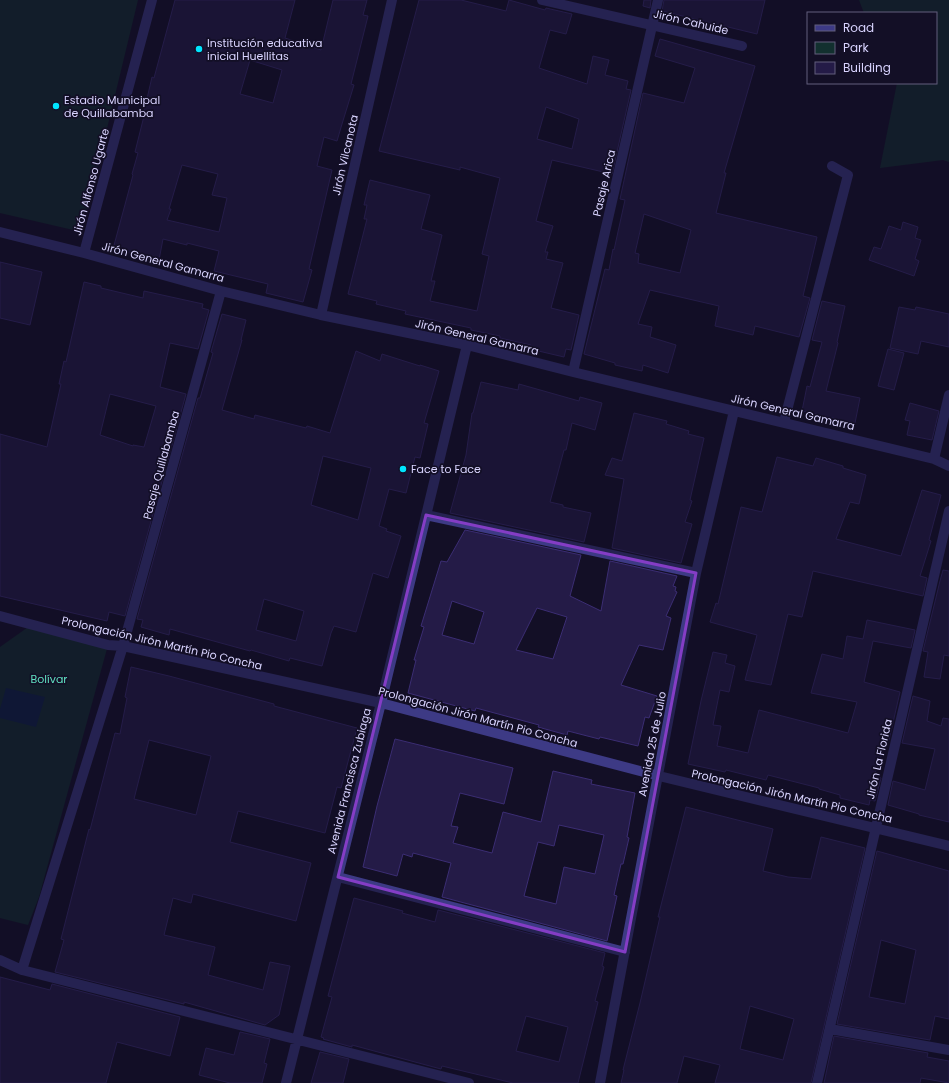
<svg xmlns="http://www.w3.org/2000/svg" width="949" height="1083" font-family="Poppins,sans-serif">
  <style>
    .green { fill: #12302f }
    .water { fill: #0c2248 }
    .building { fill: #241b47; stroke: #3b2d73; fill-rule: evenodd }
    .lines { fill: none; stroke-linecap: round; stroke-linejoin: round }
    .minor { stroke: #3d3a85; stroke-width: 10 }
    .marked { fill: none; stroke: #843dc5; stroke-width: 3; stroke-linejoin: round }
    .poi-dot { fill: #00e5ff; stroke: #130f26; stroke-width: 1.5 }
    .labels { text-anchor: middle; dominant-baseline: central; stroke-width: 3.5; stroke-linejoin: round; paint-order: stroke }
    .street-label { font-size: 11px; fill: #d9d4ff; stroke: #130f26 }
    .poi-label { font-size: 11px; fill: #d9d4ff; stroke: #130f26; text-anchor: start }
    .park-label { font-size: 11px; fill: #5fe0c0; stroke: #130f26 }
  </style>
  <rect width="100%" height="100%" fill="#130f26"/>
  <path class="green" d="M0,0H138L82,232L0,213Z
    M859,0H949V162L943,160L880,168L897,83H936V13H864Z
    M31,625L108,645L39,897L28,925L0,918V647Z"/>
  <path class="water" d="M6,688L45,697L36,727L0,718V709Z"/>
  <path class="building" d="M175,0H295L285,38L321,50L333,0H367L363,15L368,16L351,84L354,85L342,124L337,141L324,137L317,166L332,170L309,269L312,270L303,302L266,293L268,284L214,271L219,251L187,243V245L163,239L159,260L113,249L133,175L132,174L138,153L135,152L144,116H143L152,77L154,78ZM250,60L282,70L273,103L240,94ZM182,165L218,174L212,195L227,198L219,232L167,220L171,209H169Z
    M419,0H461L506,11L509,0L545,10L546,8L572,14L566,34L550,30L539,68L587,84L593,56L609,60L605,75L628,81L626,89L631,90L612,174L552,160L536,221L553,226L545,252H548L546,259L563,263L551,308L579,315L571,350L566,349L564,357L530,349L531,345L500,338V336L471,330V328L405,314L406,311L376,304L377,301L348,294L367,219H364L367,205H364L370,180L430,195L421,229L442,235L431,281H435L430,301L477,311L489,256L482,254L500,178L460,167V170L379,151ZM546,107L579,119L572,149L537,139Z
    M644,0H651L650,8L643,6Z
    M664,0H765L757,34L662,11Z
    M660,39L755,66L724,173H726L716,213L817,237L803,296L810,298L799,337L755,326L753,335L715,326L719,306L650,290L638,324L652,327L650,337L676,345L668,373L643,365L642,371L615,365V363L584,354L605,269L609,270L613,249L614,250L625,200L620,199L643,93L684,103L695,68L655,56ZM644,214L691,230L680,273L638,263L639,254L635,253Z
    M903,222L918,227L915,238L921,240L915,259L919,261L914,276L869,260L874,247L881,249L889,226L901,230Z
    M0,262L42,272L30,325L0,318Z
    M84,282L101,286V288L143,298L144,291L203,304L202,308L209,310L198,349L170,343L160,387L186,394L125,616L109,612L107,621L0,596V434L47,447L61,384H59L64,361L66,362ZM110,394L156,406L144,447L133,445V446L100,435Z
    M822,301L845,306L837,342L838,343L826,391L860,398L855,423L802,411L807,386L810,387L822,342L812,340Z
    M899,307L915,310L916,307L949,314V347L921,341L918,354L890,348Z
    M222,314L246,320L241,340H242L222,410L254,419L255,415L306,428L307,426L330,433L356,351L380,361L382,354L420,366V365L439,371L424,423L428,424L420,458L415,457L406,493L389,489L379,526L387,529L386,531L401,536L388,578L373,573L356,632L334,626L331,633L322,666L290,658L289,661L251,650L250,651L170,629L169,635L141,627L143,620L137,619L198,398H200L213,353L211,352ZM323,456L371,468L358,520L311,505ZM264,599L304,611L296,641L256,630Z
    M888,349L904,353L894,390L878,386Z
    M481,382L518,390L519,384L579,401L580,397L602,403L595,430L572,423L566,450H564L550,502L563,505V507L591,513L584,542L450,513L466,455L472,413H473Z
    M910,403L939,411L932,440L907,435L910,421L905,420Z
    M634,413L667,421L666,424L689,431L688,434L704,438L690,500L692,501L685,522L692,524L681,563L612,548L624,479L605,475L612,458L622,461Z
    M777,457L813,466L816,458L843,466V468L866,475L859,504L850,502L836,539L901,556L922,490L941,495L929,540L931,541L920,576L927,578L923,596L813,571L802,617L788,614L771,685L745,680L757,635L710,622L716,603L718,604L741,507L762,512Z
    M465,530L581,555L570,596L601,611L610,561L677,576L673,586L676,587L675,591L677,592L666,616L671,618L663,650L639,645L621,685L657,696L649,718L645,717L638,746L600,737L599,739L568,731L567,735L538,727L539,725L476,708L475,711L408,693L416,660H414L424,627L421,626L441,561L447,562ZM452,601L484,612L474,644L442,635ZM537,608L567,617L553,659L516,650Z
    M943,570L949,571V656L944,655L940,679L924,677L928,652L923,651L940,581Z
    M867,620L915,630L911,648L873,641L864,682L900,692L889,740H887L874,776L881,778L875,801L870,800L869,805L840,798V795L819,789V788L768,775L766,780L726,770L725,772L688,764L701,701L713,652L727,655L725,663L735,666L729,692L720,690L713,725L721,726L717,746L748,753L759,710L848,733L857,702L811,693L822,654L843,659L847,636L863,639Z
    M131,667L169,676L274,704V706L357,728L341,788L337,787L325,833L238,811L230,842L311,863L296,921L193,894L191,903L173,898L164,935L215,947L208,975L263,990L270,962L290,966L279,1015L265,1025L184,1002V1004L55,972L64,940L61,939L89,829L90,830L115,733L120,734L127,698L125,697ZM149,740L211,756L196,815L134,799Z
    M913,696L930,701L927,721L941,726L943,718L949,719V822L919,815V814L888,805L893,781L925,790L935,749L902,743Z
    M395,739L513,768L504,804L460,793L451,826L458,827L453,843L492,853L503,812L541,822L553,771L592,780L591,784L635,793L627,837L629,838L623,864H621L614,895L617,896L607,941L442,897L451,863L413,853L412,857L403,854L397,876L363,867L377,806ZM559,825L604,835L595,874L564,867L556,904L524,896L538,842L554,846Z
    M686,807L773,829L763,871L788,877L811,879L821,837L865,848L811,1083H715L720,1065L684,1056L677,1083H621L624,1070H623L640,1003L660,917H658ZM750,1006L794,1019L783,1060L740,1049Z
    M877,851L949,871V1019L935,1016L930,1040L837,1024ZM881,940L916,950L905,1004L869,997Z
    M354,898L403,911L402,913L435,922L438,910L605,953L602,966L604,967L595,1001L598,1002L578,1083H513L442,1066L441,1069L352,1045V1047L323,1039L324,1038L321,1037L332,997L328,996ZM526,1016L568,1027L559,1062L516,1051Z
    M0,977L50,990L52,984L180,1017L170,1056L117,1042L106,1083H0Z
    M240,1032L270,1039L264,1063L267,1064L262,1083H230L199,1075L206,1048L234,1055Z
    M834,1036L928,1053L927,1057L949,1061V1083L921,1078L920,1083H824Z
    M320,1052L349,1059L343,1083H311Z"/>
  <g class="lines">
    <path class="minor" d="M542,0L742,46
      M0,232L84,253L221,291L321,315L467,345L573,372L934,459L949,466
      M84,253L152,0
      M321,315L392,0
      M573,372L658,0
      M784,422L848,175L832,166
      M934,459L949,395
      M426,515L696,573
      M0,616L108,645L123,646L381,703L659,776L949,846
      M338,877L625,952
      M0,960L22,970L469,1083
      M22,970L123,646L221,291
      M830,1029L949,1050
      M286,1083L381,703L467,345
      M600,1083L696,573L734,411
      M817,1083L949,511"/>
  </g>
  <path d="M0 0H949V1083H0ZM426,515L696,573L625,952L338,877Z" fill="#130f26" fill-opacity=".55" fill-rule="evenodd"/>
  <path class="marked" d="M426,515L696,573L625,952L338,877Z"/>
  <g class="poi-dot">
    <circle cx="199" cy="49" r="4"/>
    <circle cx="56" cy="106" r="4"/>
    <circle cx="403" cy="469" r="4"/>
  </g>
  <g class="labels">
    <g class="street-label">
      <text transform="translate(691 22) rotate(13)">Jirón Cahuide</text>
      <text transform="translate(345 155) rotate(-77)">Jirón Vilcanota</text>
      <text transform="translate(91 182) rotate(-75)">Jirón Alfonso Ugarte</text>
      <text transform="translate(604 183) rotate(-77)">Pasaje Arica</text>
      <text transform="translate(163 262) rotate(15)">Jirón General Gamarra</text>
      <text transform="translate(477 337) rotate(13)">Jirón General Gamarra</text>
      <text transform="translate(793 412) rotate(13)">Jirón General Gamarra</text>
      <text transform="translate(161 465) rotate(-75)">Pasaje Quillabamba</text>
      <text transform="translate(162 643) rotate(13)">Prolongación Jirón Martín Pio Concha</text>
      <text transform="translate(478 717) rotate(15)">Prolongación Jirón Martín Pio Concha</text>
      <text transform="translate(652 744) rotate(-79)">Avenida 25 de Julio</text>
      <text transform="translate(879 759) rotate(-77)">Jirón La Florida</text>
      <text transform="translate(349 781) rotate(-76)">Avenida Francisca Zubiaga</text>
      <text transform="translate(792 796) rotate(13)">Prolongación Jirón Martín Pio Concha</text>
    </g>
    <g class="poi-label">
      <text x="207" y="43">Institución educativa<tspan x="207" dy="13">inicial Huellitas</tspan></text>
      <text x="64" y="100">Estadio Municipal<tspan x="64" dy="13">de Quillabamba</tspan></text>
      <text x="411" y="469">Face to Face</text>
    </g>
    <g class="park-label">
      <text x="49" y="679">Bolívar</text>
    </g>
  </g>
  <rect x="807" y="12" width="130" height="72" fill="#130f26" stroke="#625e7d"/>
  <rect x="815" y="25" width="20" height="6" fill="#3d3a85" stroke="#625e7d"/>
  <text x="843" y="32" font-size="12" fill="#d9d4ff">Road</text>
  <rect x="815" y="42" width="20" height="12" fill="#12302f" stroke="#625e7d"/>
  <text x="843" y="52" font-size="12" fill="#d9d4ff">Park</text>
  <rect x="815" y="62" width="20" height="12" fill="#241b47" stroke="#625e7d"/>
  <text x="843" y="72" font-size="12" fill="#d9d4ff">Building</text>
</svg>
